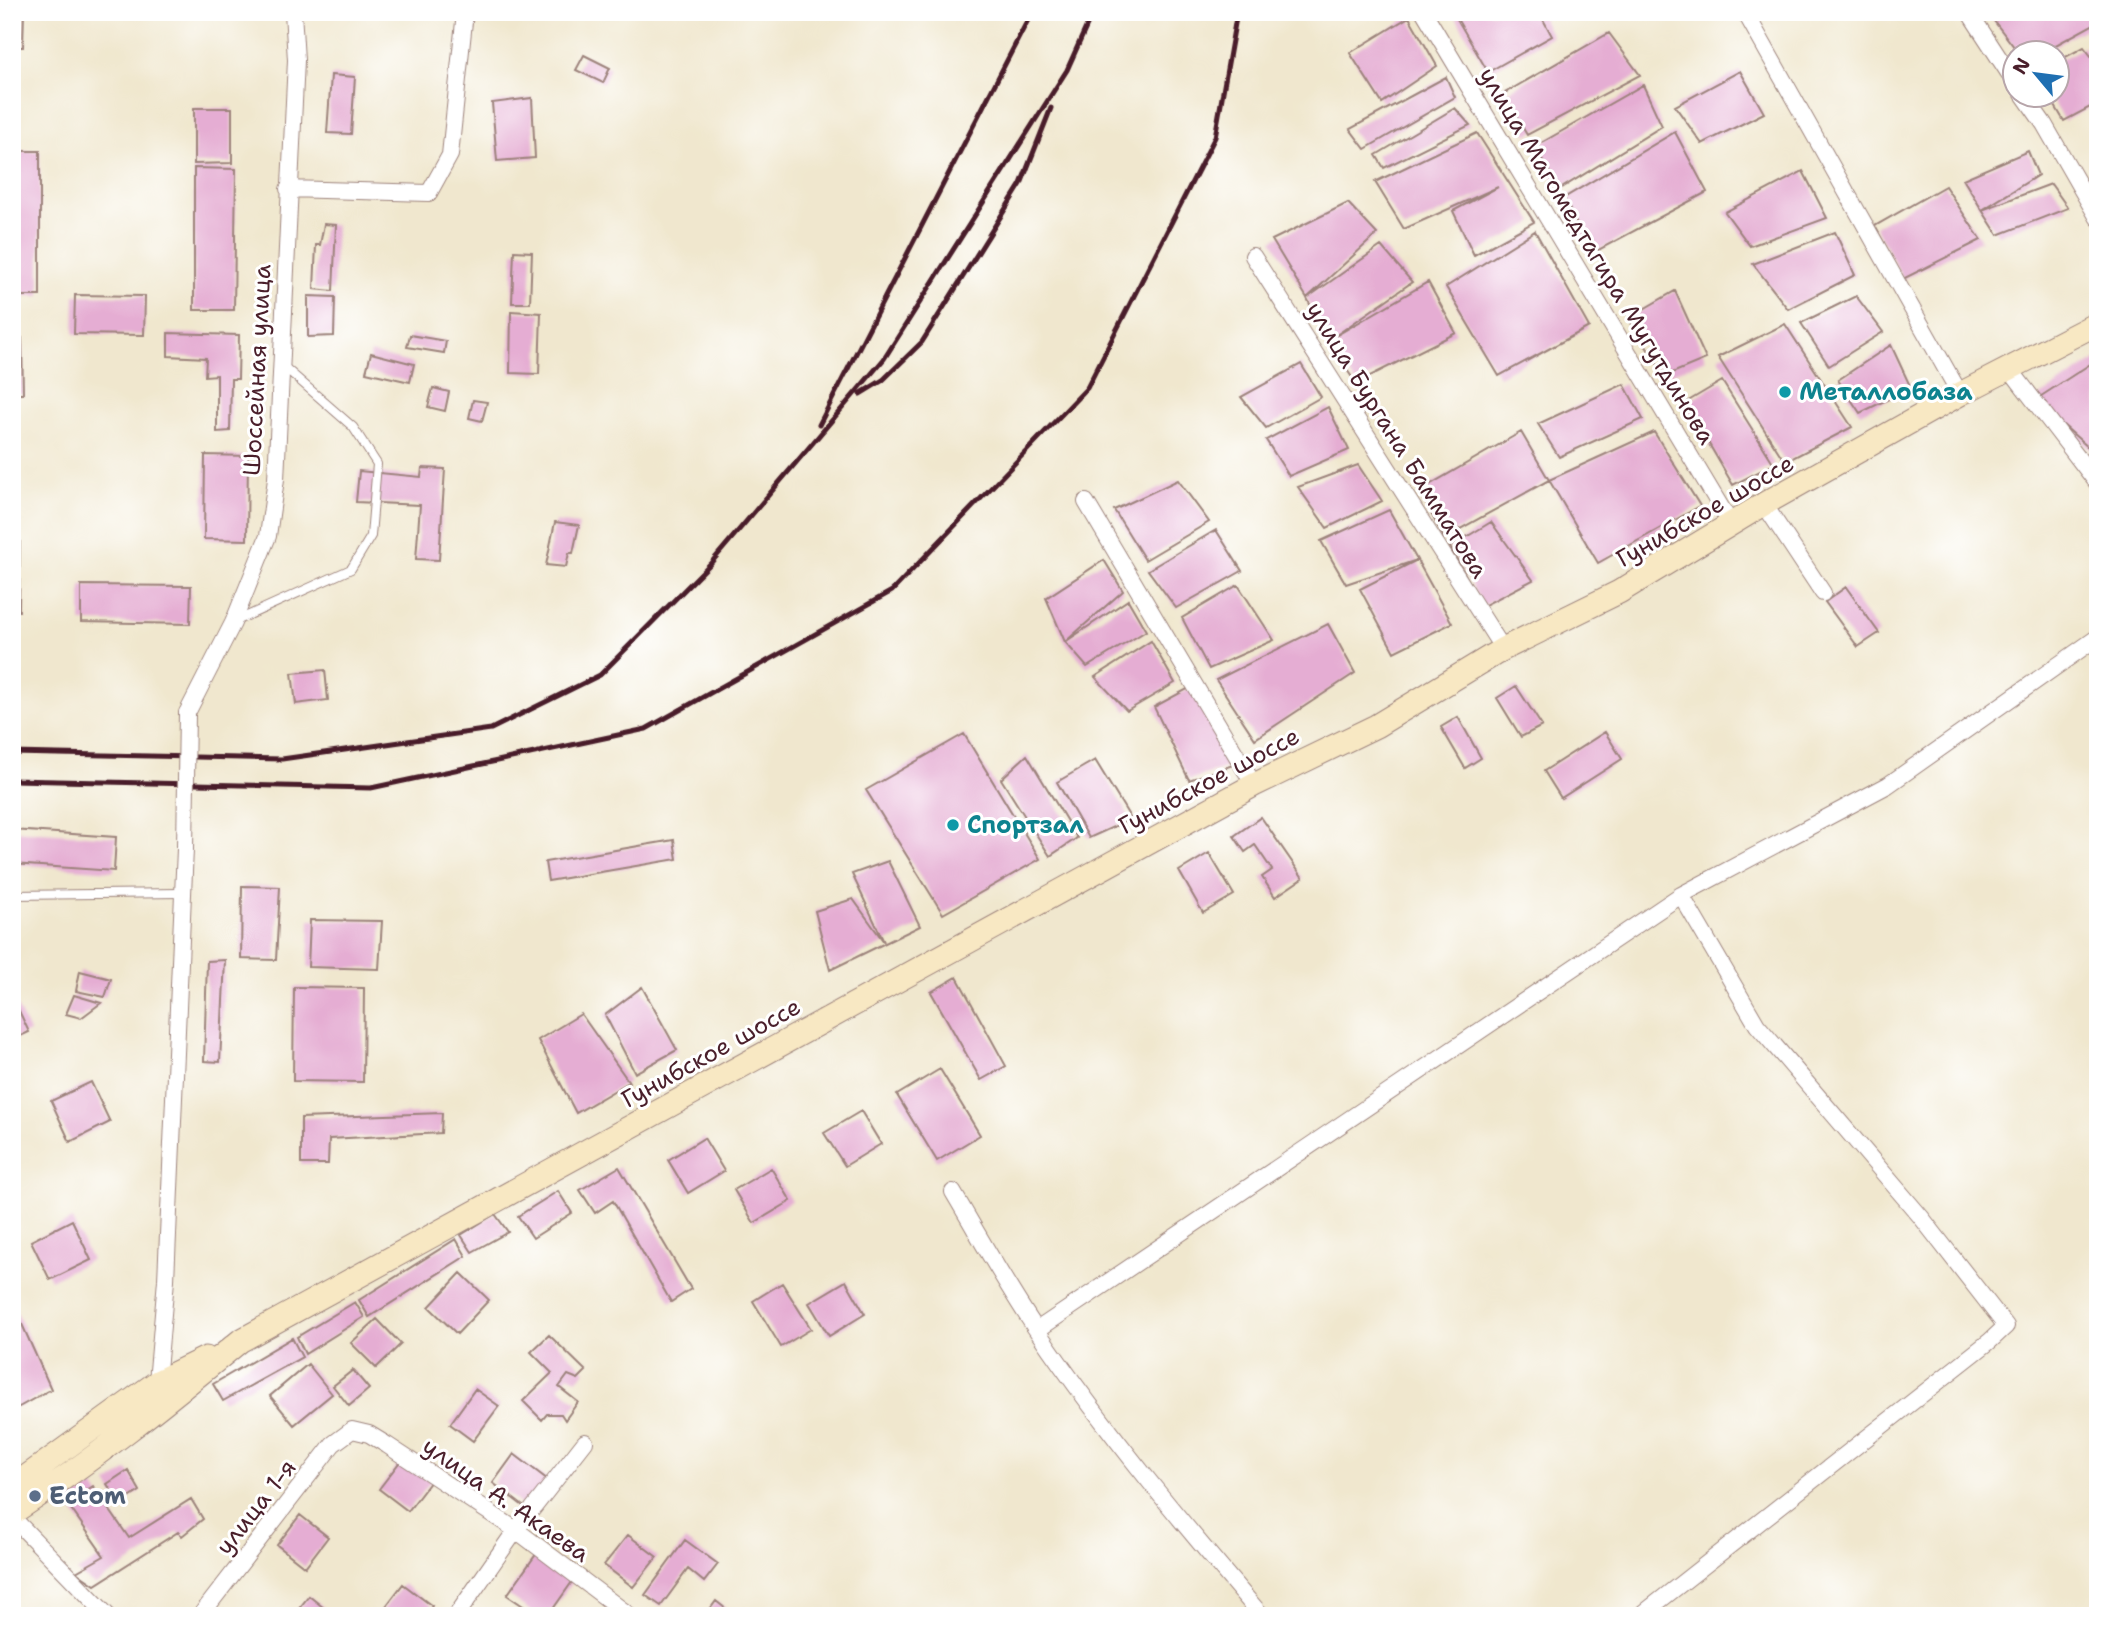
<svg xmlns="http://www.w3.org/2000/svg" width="2110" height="1628" font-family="'Shantell Sans',sans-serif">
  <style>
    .building { fill: #e5add3 }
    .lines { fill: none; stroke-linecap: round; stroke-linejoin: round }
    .service-casing { stroke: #9d837c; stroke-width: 10 }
    .minor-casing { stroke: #9d837c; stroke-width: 18 }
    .secondary-casing { stroke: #9d837c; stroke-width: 25 }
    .service { stroke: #fff; stroke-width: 8 }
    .minor { stroke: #fff; stroke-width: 16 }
    .secondary { stroke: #f8e8c3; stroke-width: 23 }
    .rail { stroke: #4a1f2b; stroke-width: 5 }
    .minor-bridge-casing { stroke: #9d837c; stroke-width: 18; stroke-linecap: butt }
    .minor-bridge { stroke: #fff; stroke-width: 16 }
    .culture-dot { fill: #0f9aa8; stroke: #fff; stroke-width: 2.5 }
    .service-dot { fill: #5c6f8a; stroke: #fff; stroke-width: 2.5 }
    .labels { text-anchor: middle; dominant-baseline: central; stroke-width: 6; stroke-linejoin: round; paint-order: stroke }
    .street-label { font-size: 24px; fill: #4a1f2b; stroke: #fff }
    .culture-label { font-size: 24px; font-weight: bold; fill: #0d838f; stroke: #fff; text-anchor: start }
    .service-label { font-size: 24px; font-weight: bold; fill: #4e5e75; stroke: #fff; text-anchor: start }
  </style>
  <rect width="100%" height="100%" fill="#fff"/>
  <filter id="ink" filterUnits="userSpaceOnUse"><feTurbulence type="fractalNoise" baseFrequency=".0143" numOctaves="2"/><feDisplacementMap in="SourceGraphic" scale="14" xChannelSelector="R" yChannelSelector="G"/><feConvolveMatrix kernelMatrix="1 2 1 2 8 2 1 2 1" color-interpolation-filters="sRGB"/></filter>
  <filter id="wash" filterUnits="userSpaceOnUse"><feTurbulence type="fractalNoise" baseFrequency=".00686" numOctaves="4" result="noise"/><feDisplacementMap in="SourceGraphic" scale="28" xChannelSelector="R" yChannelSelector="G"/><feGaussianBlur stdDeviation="1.57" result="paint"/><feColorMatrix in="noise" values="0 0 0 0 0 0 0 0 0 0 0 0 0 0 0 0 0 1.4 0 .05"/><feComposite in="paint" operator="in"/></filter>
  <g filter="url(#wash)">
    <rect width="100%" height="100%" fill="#f0e7ce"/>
    <g id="blocks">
      <path class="building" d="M12,12H24L23,47H12Z
        M1453,12H1539L1552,36L1488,72Z
        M2000,12H2098V22L2043,52H2018L1991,17Z
        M1409,17L1437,66L1382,103L1350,53Z
        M1609,33L1640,75L1527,135L1503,94Z
        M2084,47L2098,65V103L2064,121L2048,94H2058V61Z
        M584,55L610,68L603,83L576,70Z
        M1740,71L1764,113L1702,144L1675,106Z
        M331,75L355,77L351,134L327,133Z
        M1446,77L1455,97L1365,149L1350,129Z
        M1643,85L1662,126L1560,189L1534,147Z
        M532,98L535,158L497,161L492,103Z
        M194,108H232V163L194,164Z
        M1455,108L1470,125L1384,168L1376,155Z
        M1675,132L1707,192L1591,254L1564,198Z
        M1477,133L1534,222L1474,255L1453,211L1498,187L1404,229L1375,182Z
        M12,151H40V296H12Z
        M2028,151L2038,175L1982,210L1963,179Z
        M194,168L236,169L234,310H194Z
        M1803,171L1827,218L1750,246L1725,212Z
        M2098,178V192L2089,181Z
        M2051,184L2068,208L1998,235L1982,210Z
        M1945,186L1981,240L1903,279L1875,226Z
        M1348,203L1377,234L1307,298L1272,240Z
        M324,224L336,225L333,291L314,289L316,245H320Z
        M1535,231L1589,327L1499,376L1446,287Z
        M1835,232L1855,275L1788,309L1753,264Z
        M1381,246L1412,282L1332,338L1428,282L1456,333L1356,383L1327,341L1307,298Z
        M514,251L532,252L530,303H512Z
        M1675,291L1706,359L1665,376L1628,318Z
        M75,295L145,296L144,335L74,334Z
        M308,296L335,297L334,336L308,337Z
        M1856,296L1883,332L1829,366L1801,323Z
        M511,311L541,313L539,374L510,373Z
        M1785,324L1852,427L1785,462L1718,357Z
        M168,333L239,335L238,379H231L230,431L217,432V375L205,376L206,358L168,356Z
        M410,335L446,341L444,353L407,347Z
        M12,338H22L23,394H12Z
        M1891,345L1911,388L1860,413L1838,380Z
        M371,353L414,364L410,382L366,372Z
        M2098,359V456L2035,400Z
        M1301,364L1321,397L1266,428L1241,397Z
        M1722,381L1774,464L1733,485L1685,403Z
        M1624,384L1643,419L1559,457L1538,424Z
        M433,388L449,392L445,411L428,407Z
        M473,400L487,402L482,421L469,418Z
        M1328,407L1349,450L1289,476L1266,440Z
        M1521,432L1549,480L1444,538L1419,491Z
        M1654,432L1700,506L1598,563L1549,480Z
        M205,455L248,456L247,540L204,539Z
        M1358,465L1382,501L1327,528L1298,487Z
        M422,468L445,469L439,560L416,559L420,505L356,502L359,471L421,477Z
        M1178,480L1209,522L1145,560L1114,510Z
        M1389,510L1417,560L1346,584L1321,541Z
        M555,522L579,525L573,553H569L566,567L546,565Z
        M1491,522L1533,580L1483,606L1450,547Z
        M1216,530L1242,571L1176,608L1148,570Z
        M12,537H20L19,611H12Z
        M1104,560L1123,591L1065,642L1128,600L1146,631L1087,667L1065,642L1046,598Z
        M1417,560L1452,623L1394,652L1360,589Z
        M81,585L191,586L190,624L81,622Z
        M1238,585L1274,640L1209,669L1182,618Z
        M1846,587L1879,633L1858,647L1825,602Z
        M1328,624L1355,673L1255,739L1216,680Z
        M1151,641L1175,683L1127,711L1095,677Z
        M325,670L328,700L296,704L292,673Z
        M1516,686L1542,726L1521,737L1497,698Z
        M1191,687L1233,765L1189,780L1154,707Z
        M1458,717L1481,758L1465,768L1441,727Z
        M1605,732L1622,759L1561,798L1544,771Z
        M964,734L1040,859L943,914L866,790Z
        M1027,755L1077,838L1050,856L1001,779Z
        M1095,760L1131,819L1089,838L1057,782Z
        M1261,817L1303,878L1275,897L1262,877L1272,870L1255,845L1245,852L1234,836Z
        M12,830L116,837L114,871L12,864Z
        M674,840L677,859L548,881L545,862Z
        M1209,853L1234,895L1203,913L1179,871Z
        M888,861L920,926L830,970L815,911L853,899L884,942L852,874Z
        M242,886L280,887L276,960L241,959Z
        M310,920L382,921L379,969L308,967Z
        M225,960L220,1062L204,1061L207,961Z
        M80,971L111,979L105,997L76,991Z
        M957,977L1006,1066L981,1080L931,992Z
        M294,987L364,988L363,1082L293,1081Z
        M642,987L677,1050L635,1073L605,1015Z
        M74,995L101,1003L81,1018L66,1014Z
        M12,996L29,1032L12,1040Z
        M581,1014L629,1082L576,1113L538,1040Z
        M940,1069L980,1135L937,1161L897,1095Z
        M91,1082L110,1122L70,1142L51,1101Z
        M861,1111L881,1144L845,1166L824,1133Z
        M442,1113L441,1133L329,1139L328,1164H301V1118Z
        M704,1138L724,1171L688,1193L668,1160Z
        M619,1167L691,1289L671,1302L613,1201L595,1213L580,1190Z
        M771,1168L791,1201L754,1223L734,1190Z
        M558,1191L572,1213L533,1238L518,1216Z
        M495,1214L508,1232L472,1252L461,1235Z
        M72,1220L91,1260L50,1280L31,1241Z
        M456,1239L466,1256L369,1317L359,1300Z
        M461,1273L489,1300L457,1334L429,1307Z
        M846,1281L865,1314L829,1336L809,1303Z
        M782,1283L811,1329L781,1347L753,1301Z
        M355,1302L364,1317L305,1354L297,1337Z
        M17,1313L51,1389L19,1407L12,1405V1315Z
        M377,1319L401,1344L376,1368L351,1343Z
        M549,1335L586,1371L578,1379L568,1375L559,1387L578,1402L565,1420L561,1414H547L542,1420L523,1401L552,1373L531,1352Z
        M292,1338L302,1357L223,1401L213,1384Z
        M308,1364L332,1394L294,1425L270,1396Z
        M353,1370L369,1389L349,1406L333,1386Z
        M475,1389L499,1406L473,1441L450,1424Z
        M514,1454L548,1480L527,1509L493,1483Z
        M402,1459L431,1481L408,1511L379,1489Z
        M128,1470L140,1491L120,1504L107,1484Z
        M93,1486L129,1538L191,1499L203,1519L182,1536L178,1532L95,1585L76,1572L104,1556L67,1503Z
        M300,1515L328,1537L305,1567L277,1545Z
        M628,1535L657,1557L633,1587L604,1565Z
        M685,1540L718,1564L704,1582L688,1569L661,1606L645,1595Z
        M537,1553L574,1579L548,1616H538L507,1595Z
        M403,1584L432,1606L424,1616L380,1614Z
        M309,1596L334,1616H293Z
        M716,1601L735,1616H705Z"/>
    </g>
  </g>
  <g filter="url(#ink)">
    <use href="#blocks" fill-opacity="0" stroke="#9d837c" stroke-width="2"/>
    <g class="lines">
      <g class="service-casing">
        <path id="service" d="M236,621L351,569L371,536L377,464L353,427L282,365
          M12,895L182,893"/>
      </g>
      <g class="minor-casing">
        <path id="minor" d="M1424,12L1731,524
          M1745,12L1960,394
          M1969,12L2016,84
          M2023,94L2044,124L2098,218
          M288,189L429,193L450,155L465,12
          M1253,256L1503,649
          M2009,368L2098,484
          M1086,502L1254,785
          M1764,504L1823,593
          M187,713L233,623L268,536L276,479L296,60L293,12
          M953,1192C981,1239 1007,1287 1038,1332C1106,1432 1183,1524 1262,1616
          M1037,1330L1681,895L1888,785L2098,637
          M162,1389L157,1382L166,1280L185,849
          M12,1517L108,1616
          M200,1616L333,1444L352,1430L369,1434L387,1445L516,1530L630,1616
          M456,1616L516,1530L585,1442
          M1640,1616L1990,1341L2006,1326L1921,1217L1757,1025L1681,895"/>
      </g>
      <g class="secondary-casing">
        <path id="secondary" d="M12,1487L157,1382L206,1358
          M12,1513C93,1461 166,1402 240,1341L1254,785L1376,726L1503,649L1619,592L1764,504L1960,394L2098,323"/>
      </g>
      <use href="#service" class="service"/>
      <use href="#minor" class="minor"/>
      <use href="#secondary" class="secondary"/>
      <path class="rail" d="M860,394L883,380L922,342L1021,184L1051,108
        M819,425L1032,12
        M12,753L282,759L491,729L600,675L710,564L884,359L1067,70L1093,12
        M12,780L371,788L646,729L892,591L1087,388L1215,137L1237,12"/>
      <g class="minor-bridge-casing">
        <path id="minor-bridge" d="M185,849L187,713"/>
      </g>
      <use href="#minor-bridge" class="minor-bridge"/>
    </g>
  </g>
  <g class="culture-dot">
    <circle cx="1785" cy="392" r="7"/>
    <circle cx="953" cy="825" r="7"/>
  </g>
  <circle class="service-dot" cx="35" cy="1496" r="7"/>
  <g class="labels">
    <g class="street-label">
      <text transform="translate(1597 256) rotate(59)">улица Магомедтагира Мугутдинова</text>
      <text transform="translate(257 370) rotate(-87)">Шоссейная улица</text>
      <text transform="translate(1397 440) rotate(58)">улица Бургана Бамматова</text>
      <text transform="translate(1705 511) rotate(-30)">Гунибское шоссе</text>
      <text transform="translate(1209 781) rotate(-28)">Гунибское шоссе</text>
      <text transform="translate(711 1053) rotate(-29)">Гунибское шоссе</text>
      <text transform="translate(506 1500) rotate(35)">улица А. Акаева</text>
      <text transform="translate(256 1507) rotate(-52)">улица 1-я</text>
    </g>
    <g class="culture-label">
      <text x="1799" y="392">Металлобаза</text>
      <text x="967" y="825">Спортзал</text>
    </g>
    <g class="service-label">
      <text x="49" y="1496">Ectom</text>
    </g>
  </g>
  <rect width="2110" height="1628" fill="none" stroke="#fff" stroke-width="42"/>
  <g transform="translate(2036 74) rotate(299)"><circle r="33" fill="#ffffff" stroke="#b7a5aa" stroke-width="2"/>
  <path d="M0-5L12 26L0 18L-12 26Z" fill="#1f6fb2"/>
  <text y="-10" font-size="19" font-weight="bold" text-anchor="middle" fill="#4a1f2b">N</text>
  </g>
</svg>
